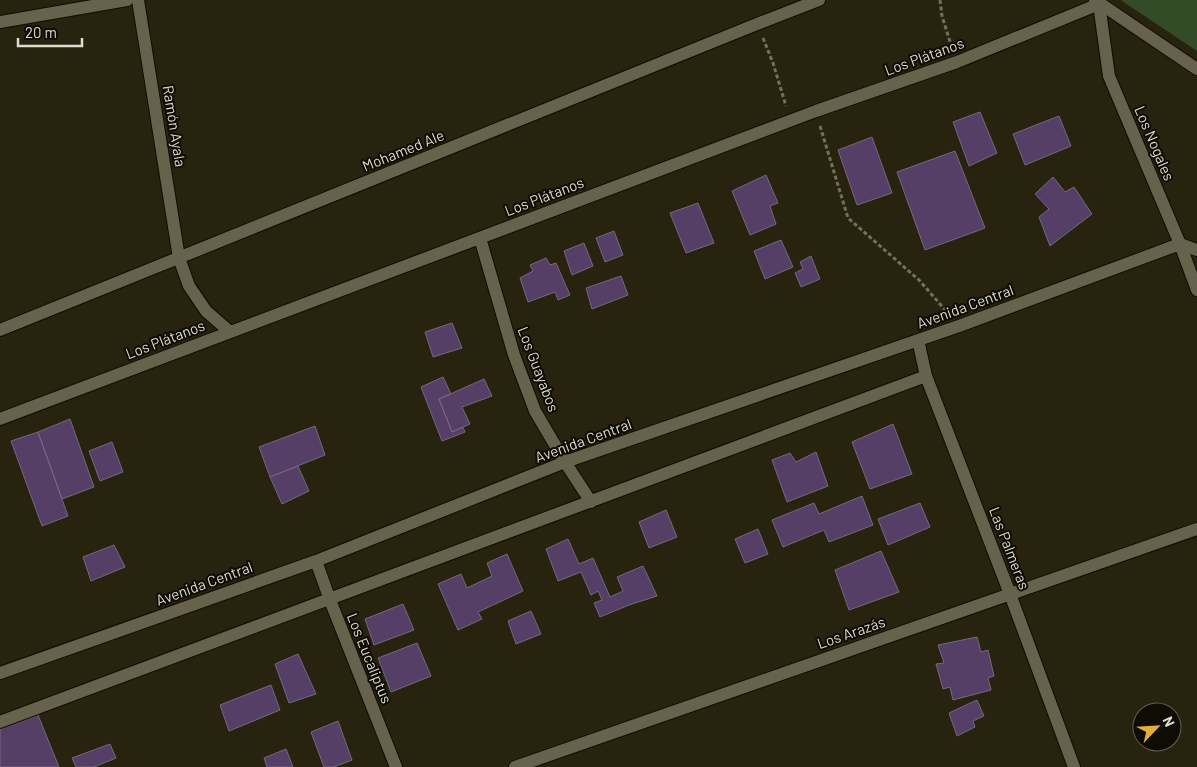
<svg xmlns="http://www.w3.org/2000/svg" width="1197" height="767" font-family="Barlow,sans-serif">
  <style>
    .green { fill: #344b27 }
    .building { fill: #563f67; stroke: #74687d }
    .lines { fill: none; stroke-linecap: round; stroke-linejoin: round }
    .minor-casing { stroke: #100c00; stroke-width: 14 }
    .path { stroke: #74705e; stroke-width: 3; stroke-dasharray: 4 2.5; stroke-linecap: butt }
    .minor { stroke: #67624b; stroke-width: 12 }
    .labels { text-anchor: middle; dominant-baseline: central; stroke-width: 4; stroke-linejoin: round; paint-order: stroke }
    .street-label { font-size: 15px; fill: #dedbce; stroke: #0e0c04 }
  </style>
  <rect width="100%" height="100%" fill="#27230e"/>
  <path class="green" d="M1121,0H1197V51L1122,1Z"/>
  <path class="building" d="M980,112L997,153L969,166L953,122Z
    M1059,116L1071,146L1025,165L1013,134Z
    M872,137L892,193L857,205L838,150Z
    M955,151L985,228L925,250L897,172Z
    M766,175L778,203L770,206L776,224L750,235L732,191Z
    M1053,177L1065,192L1074,187L1092,214L1050,246L1039,217L1049,209L1035,194Z
    M698,203L714,243L686,253L670,213Z
    M614,231L623,255L605,262L596,238Z
    M781,240L793,267L765,279L754,251Z
    M584,243L593,266L572,275L564,251Z
    M811,256L820,279L801,287L795,273L803,269L800,262Z
    M546,258L550,265L556,263L570,295L558,300L555,292L528,302L520,278L533,271L530,265Z
    M621,276L628,295L592,309L586,288Z
    M452,323L462,348L433,357L425,332Z
    M443,377L451,394L439,399L452,432L463,427L465,432L442,441L421,387Z
    M484,379L492,396L462,407L470,424L452,432L439,399Z
    M70,419L94,487L62,499L38,432Z
    M893,424L912,474L870,489L852,442Z
    M315,426L325,455L270,477L259,447Z
    M38,432L68,516L42,526L11,441Z
    M112,442L123,472L100,481L89,451Z
    M816,452L828,486L787,502L772,460L790,453L796,462Z
    M298,466L309,491L282,504L270,477Z
    M862,496L873,525L829,542L824,530L783,547L772,520L814,503L819,514Z
    M920,503L930,527L888,545L878,519Z
    M666,510L677,537L649,548L639,522Z
    M758,529L768,554L745,563L735,539Z
    M568,539L579,564L593,558L610,597L623,591L617,577L643,566L657,596L629,605L600,617L594,603L602,600L598,591L591,595L581,572L558,581L546,549Z
    M114,545L125,567L91,581L83,557Z
    M881,551L899,592L849,610L835,570Z
    M507,554L523,591L478,612L482,619L458,630L438,584L461,574L467,588L492,576L487,563Z
    M403,604L414,630L374,645L365,619Z
    M531,611L541,634L516,644L508,621Z
    M977,637L981,652L988,650L994,676L988,678L991,690L953,700L950,687L943,689L936,664L944,663L938,645Z
    M417,643L431,676L391,692L378,658Z
    M298,654L316,694L289,703L275,664Z
    M271,685L280,710L229,731L220,705Z
    M977,700L984,716L973,721L975,727L957,736L949,713Z
    M38,715L59,767H0V729Z
    M338,721L352,760L334,767H324L311,732Z
    M110,744L116,758L94,767H76L72,758Z
    M286,749L293,767H267L264,758Z"/>
  <g class="lines">
    <g class="minor-casing">
      <path id="minor" d="M138,0L179,258L189,286L206,311L230,332
        M1095,0L1197,69
        M0,22L127,0
        M480,238L514,355L535,411L565,462L591,502
        M0,330L757,24L819,0
        M918,340L926,376L1010,594L1074,767
        M0,419L816,111L957,62L1099,4L1109,76L1180,244L1197,290
        M316,561L330,600L396,767
        M0,673L316,561L565,462L959,326L1180,244L1197,250
        M0,722L926,376
        M515,767L1197,529"/>
    </g>
    <path class="path" d="M940,0L942,16L952,48
      M763,38L773,63L786,106
      M820,126L848,218L919,280L947,312"/>
    <use href="#minor" class="minor"/>
  </g>
  <g class="labels">
    <g class="street-label">
      <text transform="translate(924 56) rotate(-20)">Los Plátanos</text>
      <text transform="translate(175 126) rotate(81)">Ramón Ayala</text>
      <text transform="translate(1155 143) rotate(67)">Los Nogales</text>
      <text transform="translate(403 150) rotate(-22)">Mohamed Ale</text>
      <text transform="translate(544 196) rotate(-21)">Los Plátanos</text>
      <text transform="translate(965 306) rotate(-20)">Avenida Central</text>
      <text transform="translate(165 339) rotate(-21)">Los Plátanos</text>
      <text transform="translate(539 369) rotate(69)">Los Guayabos</text>
      <text transform="translate(583 440) rotate(-20)">Avenida Central</text>
      <text transform="translate(1010 548) rotate(69)">Las Palmeras</text>
      <text transform="translate(204 583) rotate(-20)">Avenida Central</text>
      <text transform="translate(851 632) rotate(-19)">Los Arazás</text>
      <text transform="translate(370 658) rotate(68)">Los Eucaliptus</text>
    </g>
  </g>
  <g transform="translate(1157 727) rotate(65)"><circle r="24" fill="#0e0c04" stroke="#615f55"/>
  <path d="M0-4L9 19L0 12L-9 19Z" fill="#e2af34"/>
  <text y="-8" font-size="14" font-weight="bold" text-anchor="middle" fill="#dedbce">N</text>
  </g>
  <path d="M18 38v8h64v-8" fill="none" stroke="#dedbce" stroke-width="2.5"/>
  <text x="25" y="38" font-size="15" fill="#dedbce" stroke="#0e0c04" stroke-width="4" paint-order="stroke">20 m</text>
</svg>
